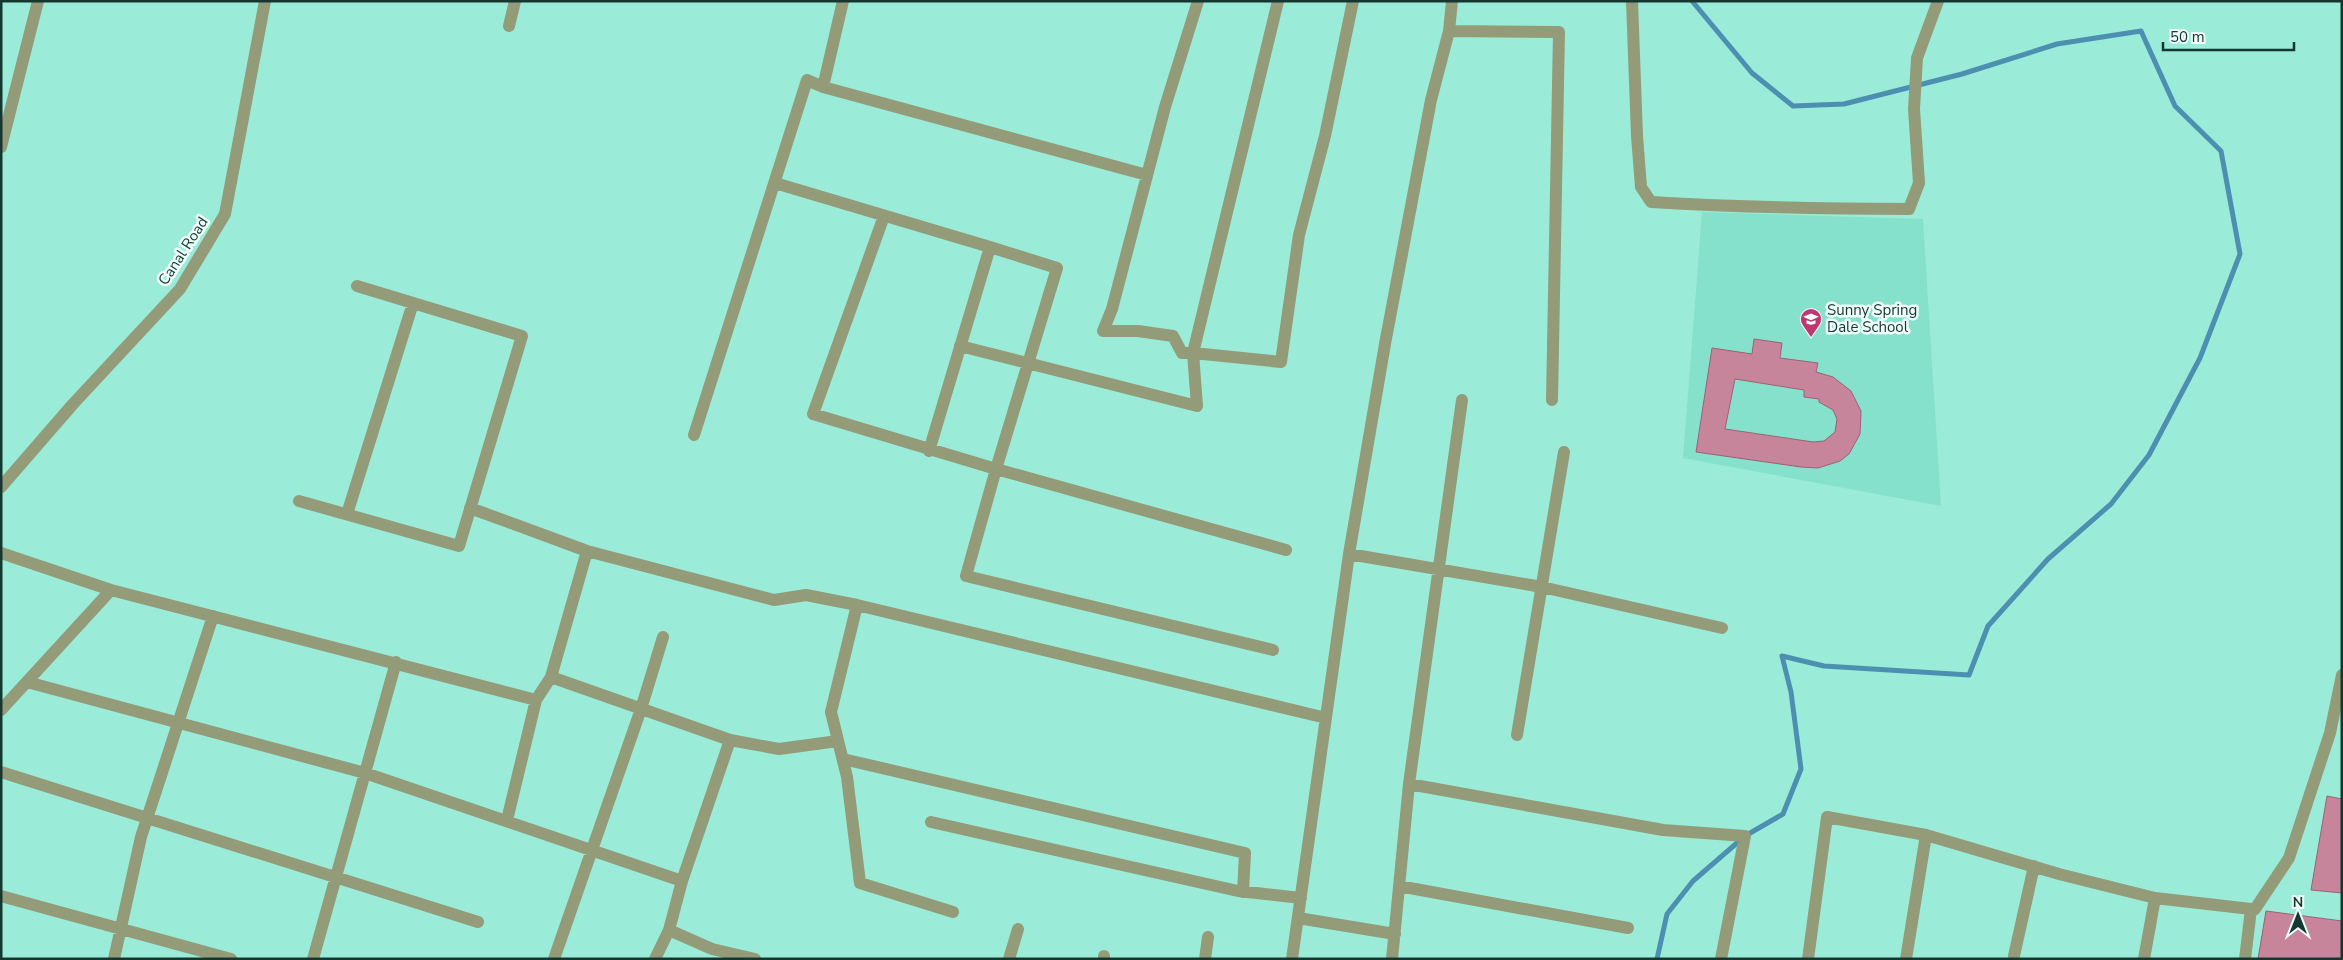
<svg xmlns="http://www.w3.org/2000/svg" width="2343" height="960" font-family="'Nunito Sans',sans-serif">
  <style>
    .built { fill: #85e1cc }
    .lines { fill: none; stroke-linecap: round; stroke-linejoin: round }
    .stream { stroke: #4c8fb0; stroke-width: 5 }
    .building { fill: #c6859b; stroke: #9e6075; fill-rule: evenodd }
    .minor { stroke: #939b79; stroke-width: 12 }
    .labels { text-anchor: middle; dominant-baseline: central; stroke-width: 5; stroke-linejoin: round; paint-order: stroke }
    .street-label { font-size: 15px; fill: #153730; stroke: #effefa }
    .poi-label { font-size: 15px; fill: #153730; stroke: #effefa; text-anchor: start }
  </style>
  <rect width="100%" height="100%" fill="#9aecd9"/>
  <path class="built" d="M1702,212L1923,219L1941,506L1683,458Z"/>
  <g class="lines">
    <path class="stream" d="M1657,959L1667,914L1693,881L1745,836L1783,814L1801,769L1791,692L1782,656L1824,666L1969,675L1988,626L2048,559L2111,504L2149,455L2200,358L2240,254L2221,151L2175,106L2141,31L2057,44L1962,74L1844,104L1793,106L1752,73L1692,1"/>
  </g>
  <path class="building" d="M1754,339L1782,343L1780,358L1818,363L1816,372L1833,377L1851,391L1861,411L1860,434L1849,454L1840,461L1818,468L1801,467L1696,452L1712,348L1752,354ZM1735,379L1804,390V397L1819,399V402L1833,410L1837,419L1835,432L1824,441L1813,442L1725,429Z
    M2327,796L2342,799V893L2311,890Z
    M2266,911L2342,921V959H2258Z"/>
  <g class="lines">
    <path class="minor" d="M843,1L823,87L1147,175
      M1278,1L1193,353L1281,362L1299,235L1325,136L1353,1
      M1632,1L1637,136L1641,187L1651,202C1737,207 1823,209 1909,209L1919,183L1914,109L1917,58L1938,1
      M509,26L515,1
      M1449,31L1559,32L1552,400
      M1,147L38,1
      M775,183L990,247L929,451
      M884,216L813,414L996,469L966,576L1273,650
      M990,247L1057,268L996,469L1286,550
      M960,346L1197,406L1193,353H1182L1173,336L1138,331H1103L1112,309L1165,107L1198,1
      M694,435L807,80L823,87
      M1,487L73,404L180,289L225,214L265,1
      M299,501L459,546L522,336L357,286
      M470,508L587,551L774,600L806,595L857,605L1326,718
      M347,514L413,303
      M1,553L111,590L536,700
      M1349,554L1542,587L1722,628
      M857,605L831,712L847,777L860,883L953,912
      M551,677L730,740L779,749L838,741
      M27,682L365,773L682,881
      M1,710L111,590
      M1517,735L1564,452
      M843,759L1245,853L1243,892
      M1,772L478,922
      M1409,784L1663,830L1745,836L1721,959
      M507,820L536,700L551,677L587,551
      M931,822L1238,891L1301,898
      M1399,886L1628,928
      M1,896L231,959
      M2250,912L2255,909L2289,858L2330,733L2342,675
      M1298,918L1395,934
      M669,930L712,949L755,959
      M2014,956L2034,866
      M114,959L141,837L213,616
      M313,959L396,662
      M554,959L641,709L663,637
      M655,959L669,930L682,881L730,740
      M1009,959L1018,929
      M1104,959V956
      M1205,959L1208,937
      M1292,959L1349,554L1385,344L1431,100L1449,31L1452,1
      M1392,959L1409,784L1462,400
      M1808,959L1827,817L1926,835
      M1906,959L1926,835L2059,874L2155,898L2251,909L2245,959
      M2144,959L2155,898"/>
  </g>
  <defs>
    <g id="school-pin" transform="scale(1.125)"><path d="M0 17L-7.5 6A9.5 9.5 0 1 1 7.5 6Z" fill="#bf3673" stroke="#effefa"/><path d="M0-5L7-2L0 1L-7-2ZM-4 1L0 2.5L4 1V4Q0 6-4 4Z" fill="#fff"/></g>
  </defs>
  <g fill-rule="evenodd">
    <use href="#school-pin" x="1811" y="319"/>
  </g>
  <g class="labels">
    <g class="street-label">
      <text transform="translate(183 251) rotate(-57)">Canal Road</text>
    </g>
    <g class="poi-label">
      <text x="1827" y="310">Sunny Spring<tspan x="1827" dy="17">Dale School</tspan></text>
    </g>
  </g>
  <rect width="2343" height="960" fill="none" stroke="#153730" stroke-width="5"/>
  <g transform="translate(2298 915)" stroke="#effefa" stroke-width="4" paint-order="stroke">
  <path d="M0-4L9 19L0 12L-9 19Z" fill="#153730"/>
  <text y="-8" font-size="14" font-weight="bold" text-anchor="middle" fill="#153730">N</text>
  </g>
  <path d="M2163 42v8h131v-8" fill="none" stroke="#153730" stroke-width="2.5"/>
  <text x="2170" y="42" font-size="15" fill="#153730" stroke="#effefa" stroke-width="4" paint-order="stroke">50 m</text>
</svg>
